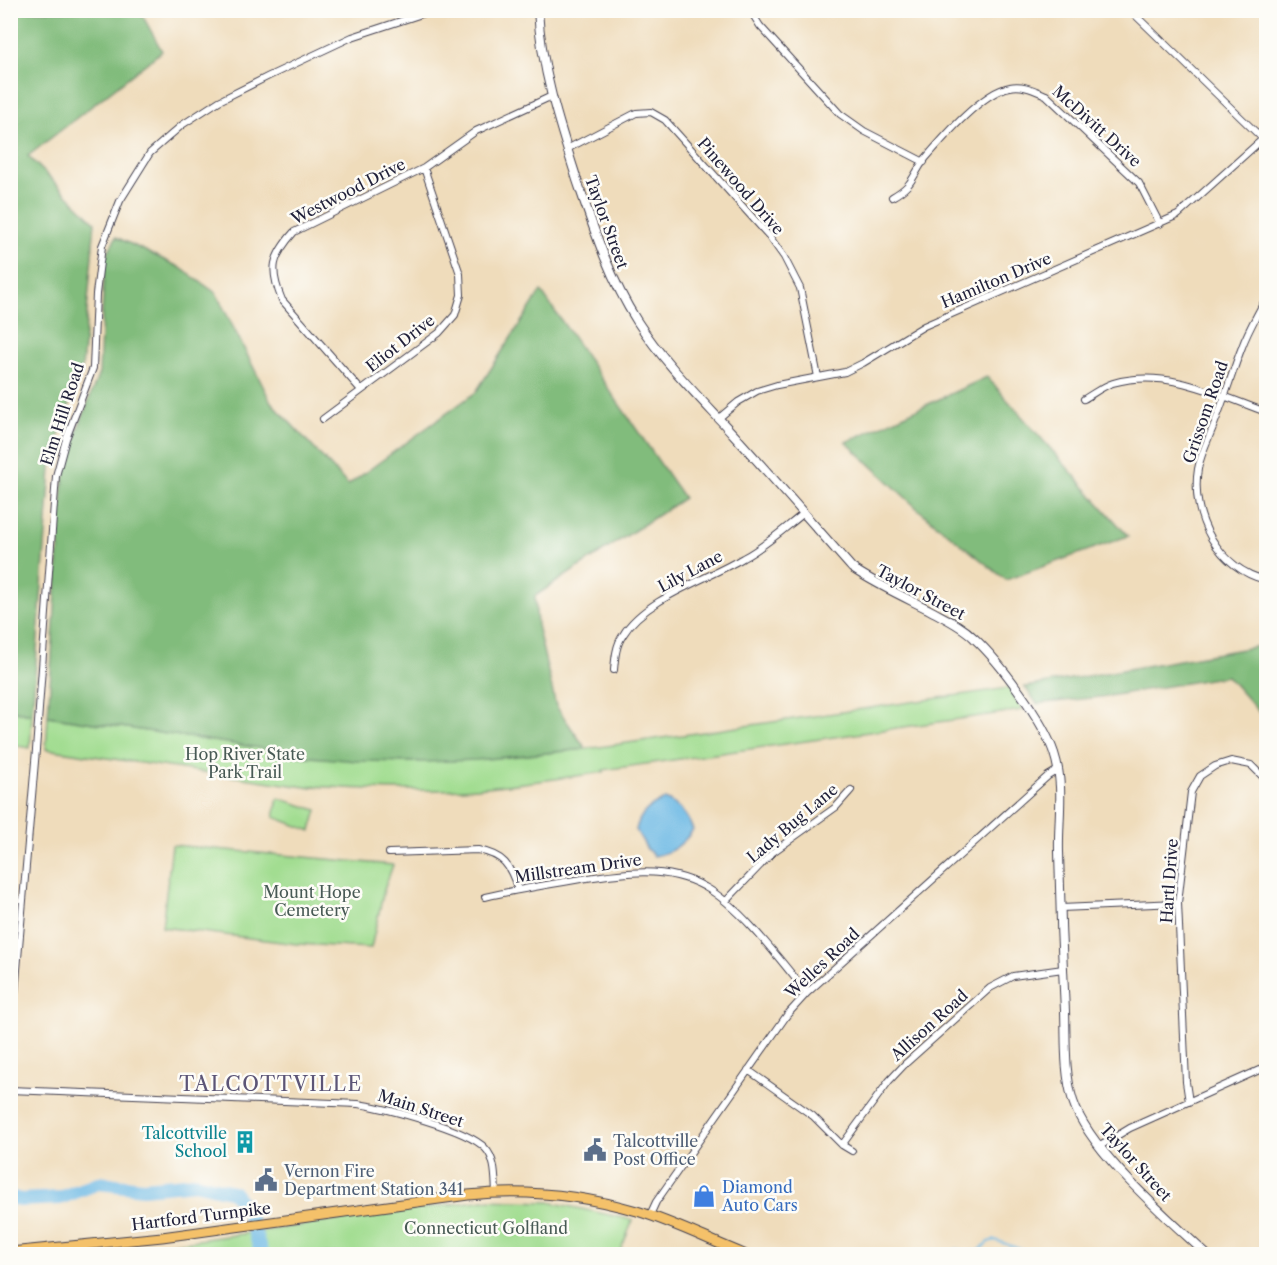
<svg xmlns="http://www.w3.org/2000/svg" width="1277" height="1265" font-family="'Libre Caslon Text',serif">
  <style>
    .green { fill: #a2dd91; stroke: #628066; stroke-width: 1.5 }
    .forest { fill: #81bc7b; stroke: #526f5b; stroke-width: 1.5 }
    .water { fill: #6bb8e4; stroke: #466d90; stroke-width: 1.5 }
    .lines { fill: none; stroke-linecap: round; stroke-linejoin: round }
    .stream { stroke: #6bb8e4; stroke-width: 2 }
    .river { stroke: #6bb8e4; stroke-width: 14 }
    .minor-casing { stroke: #413e4e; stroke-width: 8 }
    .tertiary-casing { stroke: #413e4e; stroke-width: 10 }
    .primary-casing { stroke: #413e4e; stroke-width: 11 }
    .minor { stroke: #fff; stroke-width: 6 }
    .tertiary { stroke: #fff; stroke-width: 8 }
    .primary { stroke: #f4c16a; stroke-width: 9 }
    .labels { text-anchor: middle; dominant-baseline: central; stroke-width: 5; stroke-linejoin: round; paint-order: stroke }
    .street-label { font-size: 16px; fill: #22223b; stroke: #fdfcf7 }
    .park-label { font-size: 16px; fill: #485a55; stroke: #fdfcf7 }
    .culture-label { font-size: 16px; fill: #0d838f; stroke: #fdfcf7; text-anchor: end }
    .service-label { font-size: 16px; fill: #4e5e75; stroke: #fdfcf7; text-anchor: start }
    .shop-label { font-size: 16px; fill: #366cbe; stroke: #fdfcf7; text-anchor: start }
    .quarter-label { font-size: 20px; letter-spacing: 1.5px; fill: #5c5577; stroke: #fdfcf7 }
  </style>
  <rect width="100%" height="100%" fill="#fdfcf7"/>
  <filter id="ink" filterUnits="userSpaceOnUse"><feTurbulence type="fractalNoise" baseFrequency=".0167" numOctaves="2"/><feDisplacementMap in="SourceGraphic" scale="12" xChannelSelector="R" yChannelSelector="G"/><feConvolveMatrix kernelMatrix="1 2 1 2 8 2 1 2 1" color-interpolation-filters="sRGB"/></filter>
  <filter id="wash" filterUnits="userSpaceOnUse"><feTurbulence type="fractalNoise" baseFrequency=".008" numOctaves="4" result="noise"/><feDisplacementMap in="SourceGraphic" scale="24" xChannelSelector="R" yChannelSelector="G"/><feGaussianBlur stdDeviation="1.35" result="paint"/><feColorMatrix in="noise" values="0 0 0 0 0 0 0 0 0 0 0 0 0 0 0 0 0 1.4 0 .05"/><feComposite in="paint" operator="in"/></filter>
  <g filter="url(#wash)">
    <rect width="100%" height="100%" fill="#efdcbb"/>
    <path class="green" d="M1008,688L1023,710L603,770L604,772C557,779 510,786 463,789C412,792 361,789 311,786L312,788L46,749L48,716L287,752L289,755L306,757L408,762L509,757L586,749Z
      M10,710L32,714L30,748L11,745Z
      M278,798L317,810L311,831L274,817Z
      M172,845L393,865L384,890L371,948L297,944L162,927Z
      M484,1200L549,1202L633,1220L619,1254H127V1250Z"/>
    <path class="forest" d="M10,11H140L162,51L28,156L95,222L82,368L52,456L32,714L10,710Z
      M116,237L179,267L216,293L271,402L348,485L476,392L541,291L684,498L535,596L537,625L556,706L586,749L476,760L425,762L357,761L289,755L287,752L48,716L63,485L69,453L99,373L105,258Z
      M987,377L1128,536L1006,580L920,511L846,442Z
      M1266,645V720L1227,676L1109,696L1037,704L1025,687Z"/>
    <path class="water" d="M665,799C680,806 687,815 693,830C683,844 672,853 654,856L647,849L636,830C640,812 649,807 665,799Z"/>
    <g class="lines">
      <path class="stream" d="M956,1249L967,1252L979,1251L988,1242L995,1240L1025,1251L1045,1250L1054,1254"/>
      <path class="river" d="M10,1197L20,1200L60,1198L98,1183L143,1188L195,1183L233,1192L247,1210L262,1254"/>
    </g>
  </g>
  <g filter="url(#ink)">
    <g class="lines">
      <g class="minor-casing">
        <path id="minor" d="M750,10L760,26L840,114L864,131L924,162
          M1130,10L1266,142
          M567,149L636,113L651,112L665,120L769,236L784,257L800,288L818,377
          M892,197C915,184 911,177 925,159C943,138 982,92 1010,87C1022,84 1034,90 1046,95L1139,183L1160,224
          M1266,298C1258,314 1248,330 1242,347C1233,370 1226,394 1217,417C1211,434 1201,452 1198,469C1190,517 1219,569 1266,580
          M361,390L282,300C269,269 272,257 294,232L424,168L476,131L552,96
          M1084,399C1093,394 1103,386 1113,383C1167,368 1216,394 1266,412
          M719,418L738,402L757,391L777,385L845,372L863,363L924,326L1178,215L1266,136
          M323,419L439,333L455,315L461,295L460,274L424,168
          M614,670C615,658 616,645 623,635C644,599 708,579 743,558C764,547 784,529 803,514
          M389,853L478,850C504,855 510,865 518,890
          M485,897C515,890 545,885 575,880C619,873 665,864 705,887C740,906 781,961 807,993
          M726,901L773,852L836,807L851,790
          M1061,908L1178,903
          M10,1051L36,750L56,476L66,439L93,368L96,294L102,246L120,201L150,153L182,125L219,101L269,76L352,37L434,10
          M748,1070L813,1116L842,1145L852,1151
          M10,1090L358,1104C385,1108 467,1129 485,1148C496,1159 495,1178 496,1193
          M1189,1102L1186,1082L1178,903L1191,792L1200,776L1215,766L1231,761L1251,765L1266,780
          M842,1145L889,1081L905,1064L990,988L1013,976L1063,969
          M1100,1146L1130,1128L1266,1067
          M650,1215L656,1202L787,1015L807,993L1048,776L1058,770"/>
      </g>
      <g class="tertiary-casing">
        <path id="tertiary" d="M538,10C541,69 560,127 578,183C594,230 610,279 637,321C664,363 701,399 734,435C774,479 813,524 852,568C876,584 902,596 928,609C944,618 961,625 974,638C1000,662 1043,720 1054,753C1065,786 1058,818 1059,852C1060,905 1062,958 1065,1011C1066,1041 1064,1072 1073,1101C1089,1151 1168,1218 1206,1254"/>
      </g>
      <g class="primary-casing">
        <path id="primary" d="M10,1252L162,1237L468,1195C525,1189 582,1195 637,1211C673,1222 709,1240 744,1254"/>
      </g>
      <use href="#minor" class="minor"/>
      <use href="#tertiary" class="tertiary"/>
      <use href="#primary" class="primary"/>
    </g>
  </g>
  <defs>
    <g id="building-bare" transform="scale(1.8)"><path d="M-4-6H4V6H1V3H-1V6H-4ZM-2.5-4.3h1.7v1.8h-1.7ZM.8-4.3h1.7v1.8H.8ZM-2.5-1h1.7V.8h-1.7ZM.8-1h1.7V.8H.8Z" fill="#0f9aa8" stroke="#fdfcf7" stroke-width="2.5" paint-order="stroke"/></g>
    <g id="civic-bare" transform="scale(1.8)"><path d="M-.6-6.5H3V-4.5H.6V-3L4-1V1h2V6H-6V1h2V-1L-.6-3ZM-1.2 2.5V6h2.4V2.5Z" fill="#5c6f8a" stroke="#fdfcf7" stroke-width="2.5" paint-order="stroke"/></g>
    <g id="shop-bare" transform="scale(1.8)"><path d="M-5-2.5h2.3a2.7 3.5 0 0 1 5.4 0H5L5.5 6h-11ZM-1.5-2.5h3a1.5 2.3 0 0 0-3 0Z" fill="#3f7fe0" stroke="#fdfcf7" stroke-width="2.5" paint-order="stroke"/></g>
  </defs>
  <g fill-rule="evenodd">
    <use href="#building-bare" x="245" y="1142"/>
    <use href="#civic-bare" x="595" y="1150"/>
    <use href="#civic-bare" x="266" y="1180"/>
    <use href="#shop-bare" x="704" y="1196"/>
  </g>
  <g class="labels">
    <g class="street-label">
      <text transform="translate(1097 126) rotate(42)">McDivitt Drive</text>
      <text transform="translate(741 186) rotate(49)">Pinewood Drive</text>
      <text transform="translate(348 191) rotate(-27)">Westwood Drive</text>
      <text transform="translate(607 222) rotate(70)">Taylor Street</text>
      <text transform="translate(996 280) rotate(-23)">Hamilton Drive</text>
      <text transform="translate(400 343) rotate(-38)">Eliot Drive</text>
      <text transform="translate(1205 412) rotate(-71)">Grissom Road</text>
      <text transform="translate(62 414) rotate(-72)">Elm Hill Road</text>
      <text transform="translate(690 571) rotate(-28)">Lily Lane</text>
      <text transform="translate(921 592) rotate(28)">Taylor Street</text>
      <text transform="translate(792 823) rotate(-40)">Lady Bug Lane</text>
      <text transform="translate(578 868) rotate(-8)">Millstream Drive</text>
      <text transform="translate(1169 881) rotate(-86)">Hartl Drive</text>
      <text transform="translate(822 963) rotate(-43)">Welles Road</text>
      <text transform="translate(929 1025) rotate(-42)">Allison Road</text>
      <text transform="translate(421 1108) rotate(18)">Main Street</text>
      <text transform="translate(1136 1162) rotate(48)">Taylor Street</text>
      <text transform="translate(201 1216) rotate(-7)">Hartford Turnpike</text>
    </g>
    <g class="park-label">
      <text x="245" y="754">Hop River State<tspan x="245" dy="18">Park Trail</tspan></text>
      <text x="312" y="892">Mount Hope<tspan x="312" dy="18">Cemetery</tspan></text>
      <text x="486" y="1228">Connecticut Golfland</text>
    </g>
    <g class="culture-label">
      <text x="227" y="1133">Talcottville<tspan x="227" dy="18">School</tspan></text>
    </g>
    <g class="service-label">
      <text x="613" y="1141">Talcottville<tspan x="613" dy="18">Post Office</tspan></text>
      <text x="284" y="1171">Vernon Fire<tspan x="284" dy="18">Department Station 341</tspan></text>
    </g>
    <g class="shop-label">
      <text x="722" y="1187">Diamond<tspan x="722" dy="18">Auto Cars</tspan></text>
    </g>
    <g class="quarter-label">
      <text x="271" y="1084">TALCOTTVILLE</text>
    </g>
  </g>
  <rect width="1277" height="1265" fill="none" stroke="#fdfcf7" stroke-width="36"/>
</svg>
